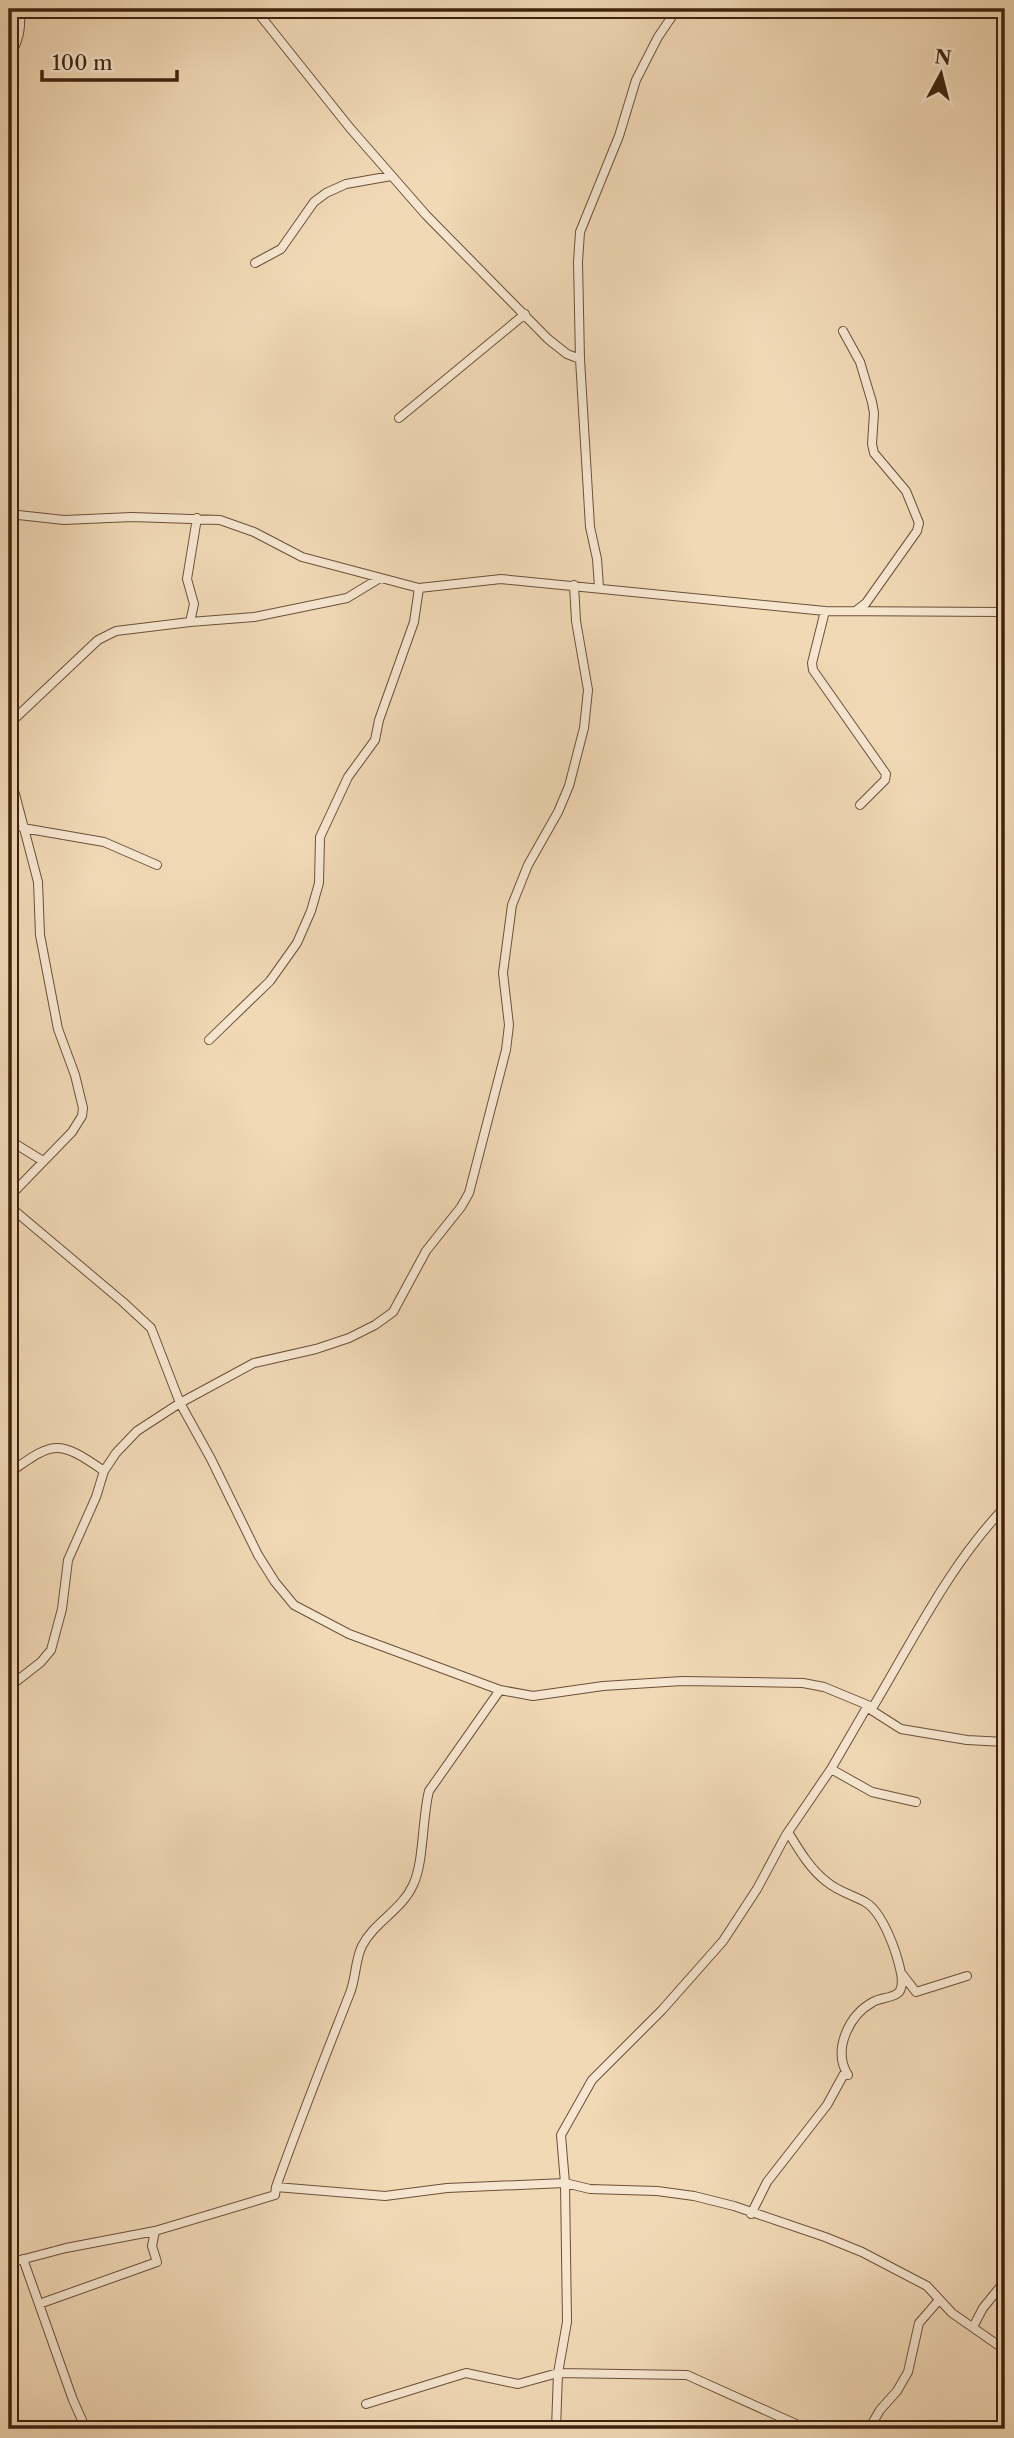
<svg xmlns="http://www.w3.org/2000/svg" width="1014" height="2438" font-family="'Libre Caslon Text',serif">
  <style>
    .lines { fill: none; stroke-linecap: round; stroke-linejoin: round }
    .street-casing { stroke: #6c5037; stroke-width: 10 }
    .street { stroke: #f6e6d0; stroke-width: 8 }
  </style>
  <rect width="100%" height="100%" fill="#f1d9b6"/>
  <filter id="stains"><feTurbulence type="fractalNoise" baseFrequency=".00286" numOctaves="4"/><feColorMatrix values="0 0 0 0 .2 0 0 0 0 .09 0 0 0 0 .02 0 0 0 .5 -.17"/></filter>
  <radialGradient id="worn" r=".72"><stop offset=".6" stop-color="#630" stop-opacity="0"/><stop offset="1" stop-color="#630" stop-opacity=".3"/></radialGradient>
  <g class="lines">
    <g class="street-casing">
      <path id="street" d="M255,9L350,128L426,215L548,339L567,354L580,359
        M9,56C20,40 21,27 20,9
        M255,263L281,249L314,202L326,193L346,184L391,176
        M843,331L860,362L872,402L874,413L872,444L874,453L906,491L919,523L917,531L866,603L857,610
        M399,418L525,314
        M9,514L64,520L132,517L220,520L254,532L302,557L419,588L501,579L825,611L1005,612
        M599,587L597,559L590,527L580,359L578,262L580,232L619,136L636,80L658,37L677,9
        M825,611L812,663L813,670L886,774L885,780L860,805
        M190,622L194,604L187,579L197,518
        M9,724L98,640L116,631L190,622L254,617L347,598L380,578
        M9,781L15,794L38,882L40,935L58,1029L75,1075L83,1108L82,1116L72,1132L9,1197
        M23,828L104,842L157,865
        M209,1040L270,981L297,943L311,911L319,883L320,837L348,777L375,740L379,720L414,622L419,588
        M9,1140L43,1161
        M9,1206L123,1302L151,1328L180,1403L211,1459L258,1555L275,1582L294,1605L349,1634L500,1690L533,1696L603,1686L682,1681L803,1683L824,1687L870,1706
        M9,1473C53,1442 57,1438 104,1471
        M9,1687L41,1662L51,1650L62,1609L68,1560L96,1497L104,1471L116,1453L137,1431L180,1403L254,1363L316,1349L349,1338L375,1325L393,1312L426,1251L461,1207L469,1193L506,1050L509,1025L503,973L512,905L528,865L558,812L569,786L584,728L588,690L576,621L574,585
        M868,1708L901,1729L967,1740L1005,1742
        M831,1769L872,1792L916,1802
        M902,1974L916,1992L967,1976
        M276,2187C299,2122 325,2057 350,1993C356,1978 355,1960 362,1946C374,1922 402,1910 413,1885C424,1863 422,1818 429,1791L500,1690
        M751,2214L767,2182L827,2105L844,2074L848,2075C832,2050 849,2015 873,2002C880,1998 892,1998 898,1993C903,1989 902,1978 901,1973C897,1953 883,1912 865,1902C853,1895 839,1892 827,1882C810,1869 799,1850 788,1832
        M23,2259L73,2400L86,2429
        M9,2263L66,2248L155,2231L275,2195L276,2187L385,2196L447,2188L565,2183L561,2135L592,2080L662,2010L723,1941L757,1889L786,1835L831,1769L867,1707H873C913,1640 950,1564 1005,1507
        M39,2304L157,2262L152,2246L155,2231
        M973,2327L983,2308L1005,2281
        M366,2404L466,2373L518,2384L558,2373L687,2375L807,2429
        M556,2429L558,2373L567,2322L565,2183L590,2189L657,2191L694,2196L734,2206L825,2237L862,2252L927,2286L952,2313L1005,2350
        M869,2429L880,2410L897,2391L908,2372L919,2323L939,2300"/>
    </g>
    <use href="#street" class="street"/>
  </g>
  <rect width="1014" height="2438" fill="none" stroke="#f1d9b6" stroke-width="35"/>
  <rect x="10" y="10" width="993" height="2417" fill="none" stroke="#3f220d" stroke-width="3.5"/>
  <rect x="18" y="18" width="979" height="2403" fill="none" stroke="#3f220d" stroke-width="2"/>
  <g transform="translate(941 74) rotate(7)" stroke="#f6e6d0" stroke-width="5" paint-order="stroke">
  <path d="M0-5L12 26L0 18L-12 26Z" fill="#3f220d"/>
  <text y="-10" font-size="19" font-weight="bold" text-anchor="middle" fill="#3f220d">N</text>
  </g>
  <path d="M42 70v10h135v-10" fill="none" stroke="#3f220d" stroke-width="3.5"/>
  <text x="52" y="70" font-size="21" fill="#3f220d" stroke="#f6e6d0" stroke-width="5" paint-order="stroke">100 m</text>
  <rect width="100%" height="100%" filter="url(#stains)"/>
  <rect width="100%" height="100%" fill="url(#worn)"/>
</svg>
